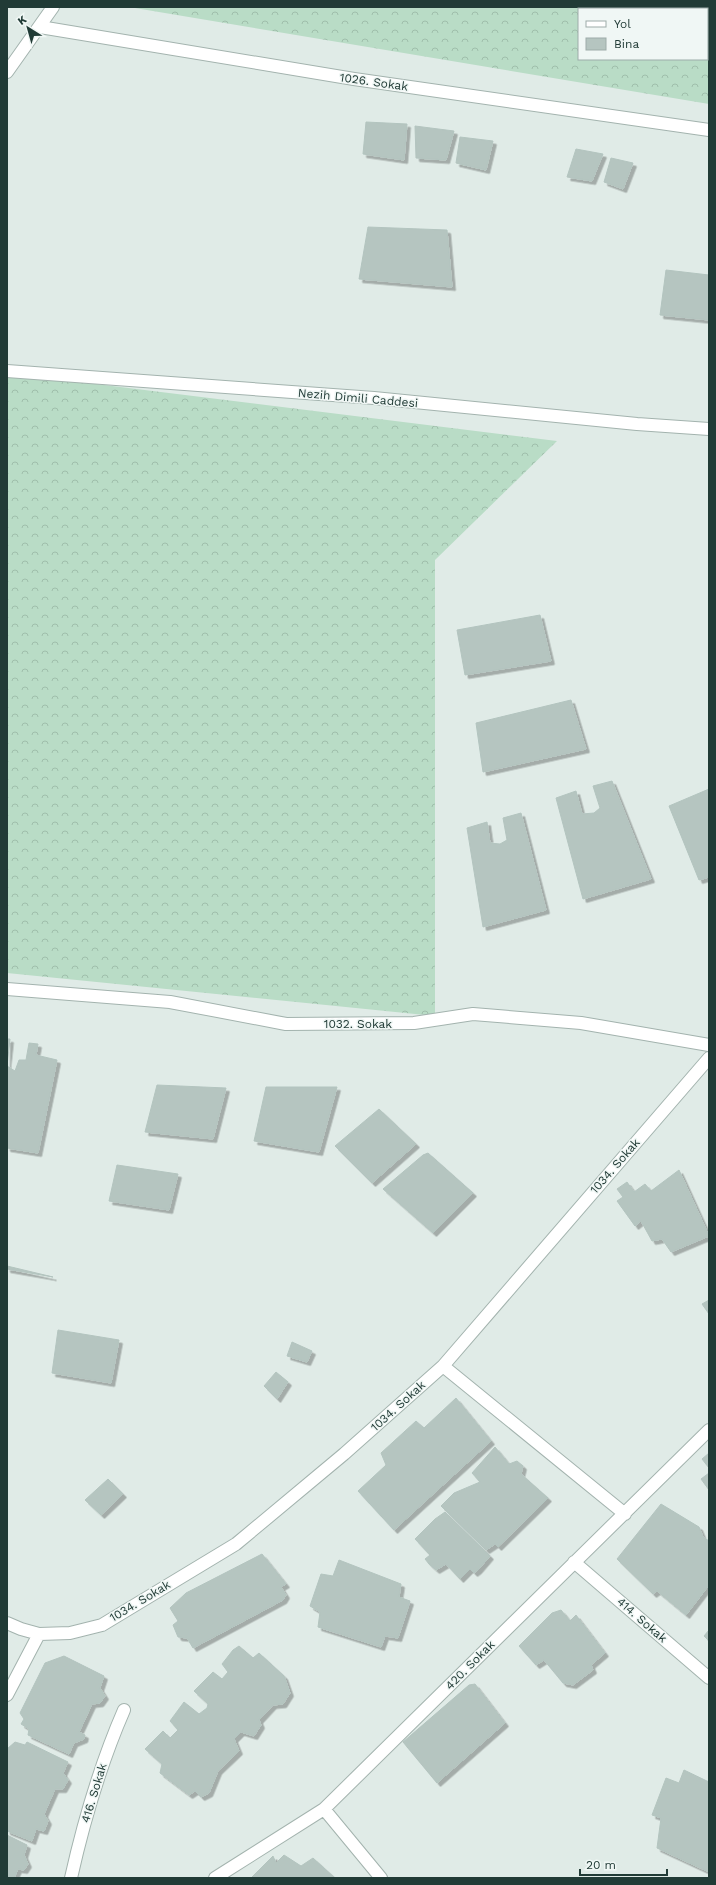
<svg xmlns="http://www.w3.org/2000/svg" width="716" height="1885" font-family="'Work Sans',sans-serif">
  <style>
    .forest { fill: url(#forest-crowns); fill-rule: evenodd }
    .building { fill: #b5c5c0; stroke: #b3c4bf; filter: url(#shadow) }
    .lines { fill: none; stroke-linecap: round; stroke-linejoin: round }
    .minor-casing { stroke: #a3b3ae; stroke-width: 14 }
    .minor { stroke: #fff; stroke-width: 12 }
    .labels { text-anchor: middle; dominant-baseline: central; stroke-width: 3; stroke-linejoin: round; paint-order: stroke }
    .street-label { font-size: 12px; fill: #213b36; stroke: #f0f7f5 }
  </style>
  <defs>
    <pattern id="forest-crowns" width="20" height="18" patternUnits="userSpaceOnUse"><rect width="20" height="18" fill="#b9dcc6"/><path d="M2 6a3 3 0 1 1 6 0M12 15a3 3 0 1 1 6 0" fill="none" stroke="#9fbeab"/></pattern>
    <filter id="shadow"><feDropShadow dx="3.5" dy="3.5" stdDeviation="0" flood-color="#0004"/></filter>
  </defs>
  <rect width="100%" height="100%" fill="#e0ebe7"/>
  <path class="forest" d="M129,7H709V104ZM579,9H707V59H579Z
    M7,373L557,441L435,560V1016L7,973Z"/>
  <path class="building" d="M366,122L407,124L404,160L363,154Z
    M415,126L454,131L446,160L416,158Z
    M460,137L493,141L486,170L456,163Z
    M576,149L603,154L592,181L567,177Z
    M611,158L633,163L623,189L604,182Z
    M368,227L447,230L452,287L359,279Z
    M666,270L709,275V320L660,315Z
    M540,615L551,661L465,675L457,630Z
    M571,700L586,749L483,772L476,723Z
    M612,781L651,879L583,899L556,798L576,791L582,814L594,813L600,808L593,786Z
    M709,789V877L699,880L669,806Z
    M521,813L546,910L483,927L467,828L487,822L490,843L500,844L507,840L503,818Z
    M7,1039H10L7,1066Z
    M29,1043L38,1044L36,1055L57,1060L38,1153L7,1148V1066L15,1071L19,1060H26Z
    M157,1085L226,1088L213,1139L145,1132Z
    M266,1087H337L319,1152L254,1141Z
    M379,1109L416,1144L372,1183L335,1146Z
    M428,1153L473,1193L433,1233L383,1189L423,1155Z
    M117,1165L178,1174L169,1210L109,1201Z
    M679,1170L709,1236L671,1252L662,1239L652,1241L641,1221L635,1226L617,1201L623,1197L617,1189L627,1182L634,1192L645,1184L651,1191Z
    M7,1266L53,1277L7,1269Z
    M709,1300V1314L702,1304Z
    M58,1330L119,1340L111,1383L52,1373Z
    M292,1342L312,1351L307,1362L287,1356Z
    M276,1372L288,1382L277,1399L264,1386Z
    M456,1398L491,1441L394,1530L358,1491L386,1465L381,1453L416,1421L424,1428Z
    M495,1447L509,1464L517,1461L523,1466L521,1474L548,1498L498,1547L495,1544L486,1550L441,1506L454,1493L480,1482L472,1473Z
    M709,1453V1468L702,1459Z
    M709,1473V1490L701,1479Z
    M108,1479L123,1494L101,1515L85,1500Z
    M661,1504L699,1527L703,1537L709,1541V1585L686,1615L657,1591L653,1594L617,1559Z
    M445,1512L490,1556L478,1570L474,1573L470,1569L460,1579L446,1564L436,1570L429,1564L425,1559L430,1555L415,1539L435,1519Z
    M262,1554L286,1584L281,1587L286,1595L283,1600L193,1648L187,1638L178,1637L173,1625L178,1621L170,1608L186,1593Z
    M339,1560L401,1584L399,1597L410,1601L398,1638L385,1636L381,1647L318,1627L320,1612L310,1606L321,1574L333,1576Z
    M561,1610L570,1621L576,1615L605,1653L591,1665L593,1670L573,1685L563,1683L544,1660L536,1665L519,1646L552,1613Z
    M709,1630V1641L704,1636Z
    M239,1646L253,1658L259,1653L284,1676L290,1693L283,1704L273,1705L259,1720L261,1725L254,1736L241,1732L234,1739L239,1751L218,1771L209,1793L201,1797L195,1791L189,1795L160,1773L162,1764L145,1749L163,1731L170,1738L178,1730L170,1721L184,1702L199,1714L207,1708L208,1704L194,1691L213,1672L222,1679L228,1672L222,1664L233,1650Z
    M64,1656L104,1676L100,1688L105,1696L100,1703L92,1704L79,1732L85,1735L84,1739L74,1743L69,1754L28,1735L29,1729L21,1724L24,1719L20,1713L45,1663Z
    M475,1684L505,1723L437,1783L403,1742L469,1685Z
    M15,1742L25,1745L27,1742L68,1762L63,1773L68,1780L63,1789H55L44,1814L48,1821L44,1831L36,1829L32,1841L7,1831V1749Z
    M684,1770L709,1782V1872L657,1848L661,1818L652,1815L666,1778L679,1783Z
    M7,1835L27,1845L24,1855L28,1864L24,1870L18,1869L14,1878H7Z
    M284,1855L301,1866L313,1858L335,1878H251L273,1856L276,1863Z"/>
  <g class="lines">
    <g class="minor-casing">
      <path id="minor" d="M40,27L354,79L709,130
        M7,72L53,7
        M7,371L374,398L637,424L709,429
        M7,989L170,1002L286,1024L414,1023L473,1014L581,1023L709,1045
        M443,1366L625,1514
        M574,1562L709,1678
        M7,1623L21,1629L39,1634L70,1633L102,1625L236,1544L344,1454L443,1366L709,1058
        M7,1695L39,1634
        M324,1809L381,1878
        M71,1878C84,1820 100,1765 124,1710
        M215,1878L324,1809L709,1430"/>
    </g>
    <use href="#minor" class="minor"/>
  </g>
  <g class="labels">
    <g class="street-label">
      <text transform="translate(374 82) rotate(8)">1026. Sokak</text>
      <text transform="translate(358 398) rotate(5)">Nezih Dimili Caddesi</text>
      <text x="358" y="1024">1032. Sokak</text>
      <text transform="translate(615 1166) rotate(-49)">1034. Sokak</text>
      <text transform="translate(398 1406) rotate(-42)">1034. Sokak</text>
      <text transform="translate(140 1601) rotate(-31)">1034. Sokak</text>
      <text transform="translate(642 1620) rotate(41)">414. Sokak</text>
      <text transform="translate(470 1665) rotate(-45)">420. Sokak</text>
      <text transform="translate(94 1793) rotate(-73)">416. Sokak</text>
    </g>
  </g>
  <rect width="716" height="1885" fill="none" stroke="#213b36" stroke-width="16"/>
  <rect x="578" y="8" width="130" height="52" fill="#f0f7f5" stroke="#9daca9"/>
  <rect x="586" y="21" width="20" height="6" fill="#ffffff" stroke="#9daca9"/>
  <text x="614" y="28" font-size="12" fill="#213b36">Yol</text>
  <rect x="586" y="38" width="20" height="12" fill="#b5c5c0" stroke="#9daca9"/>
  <text x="614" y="48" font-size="12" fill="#213b36">Bina</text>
  <g transform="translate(28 28) rotate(323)" stroke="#f0f7f5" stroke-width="3" paint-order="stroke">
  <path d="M0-3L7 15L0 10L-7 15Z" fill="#213b36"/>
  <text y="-6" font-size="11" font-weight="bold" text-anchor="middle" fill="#213b36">K</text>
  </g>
  <path d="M580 1869v6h87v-6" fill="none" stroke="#213b36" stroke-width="2"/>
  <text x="586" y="1869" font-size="12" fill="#213b36" stroke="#f0f7f5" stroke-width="3" paint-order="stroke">20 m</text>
</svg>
